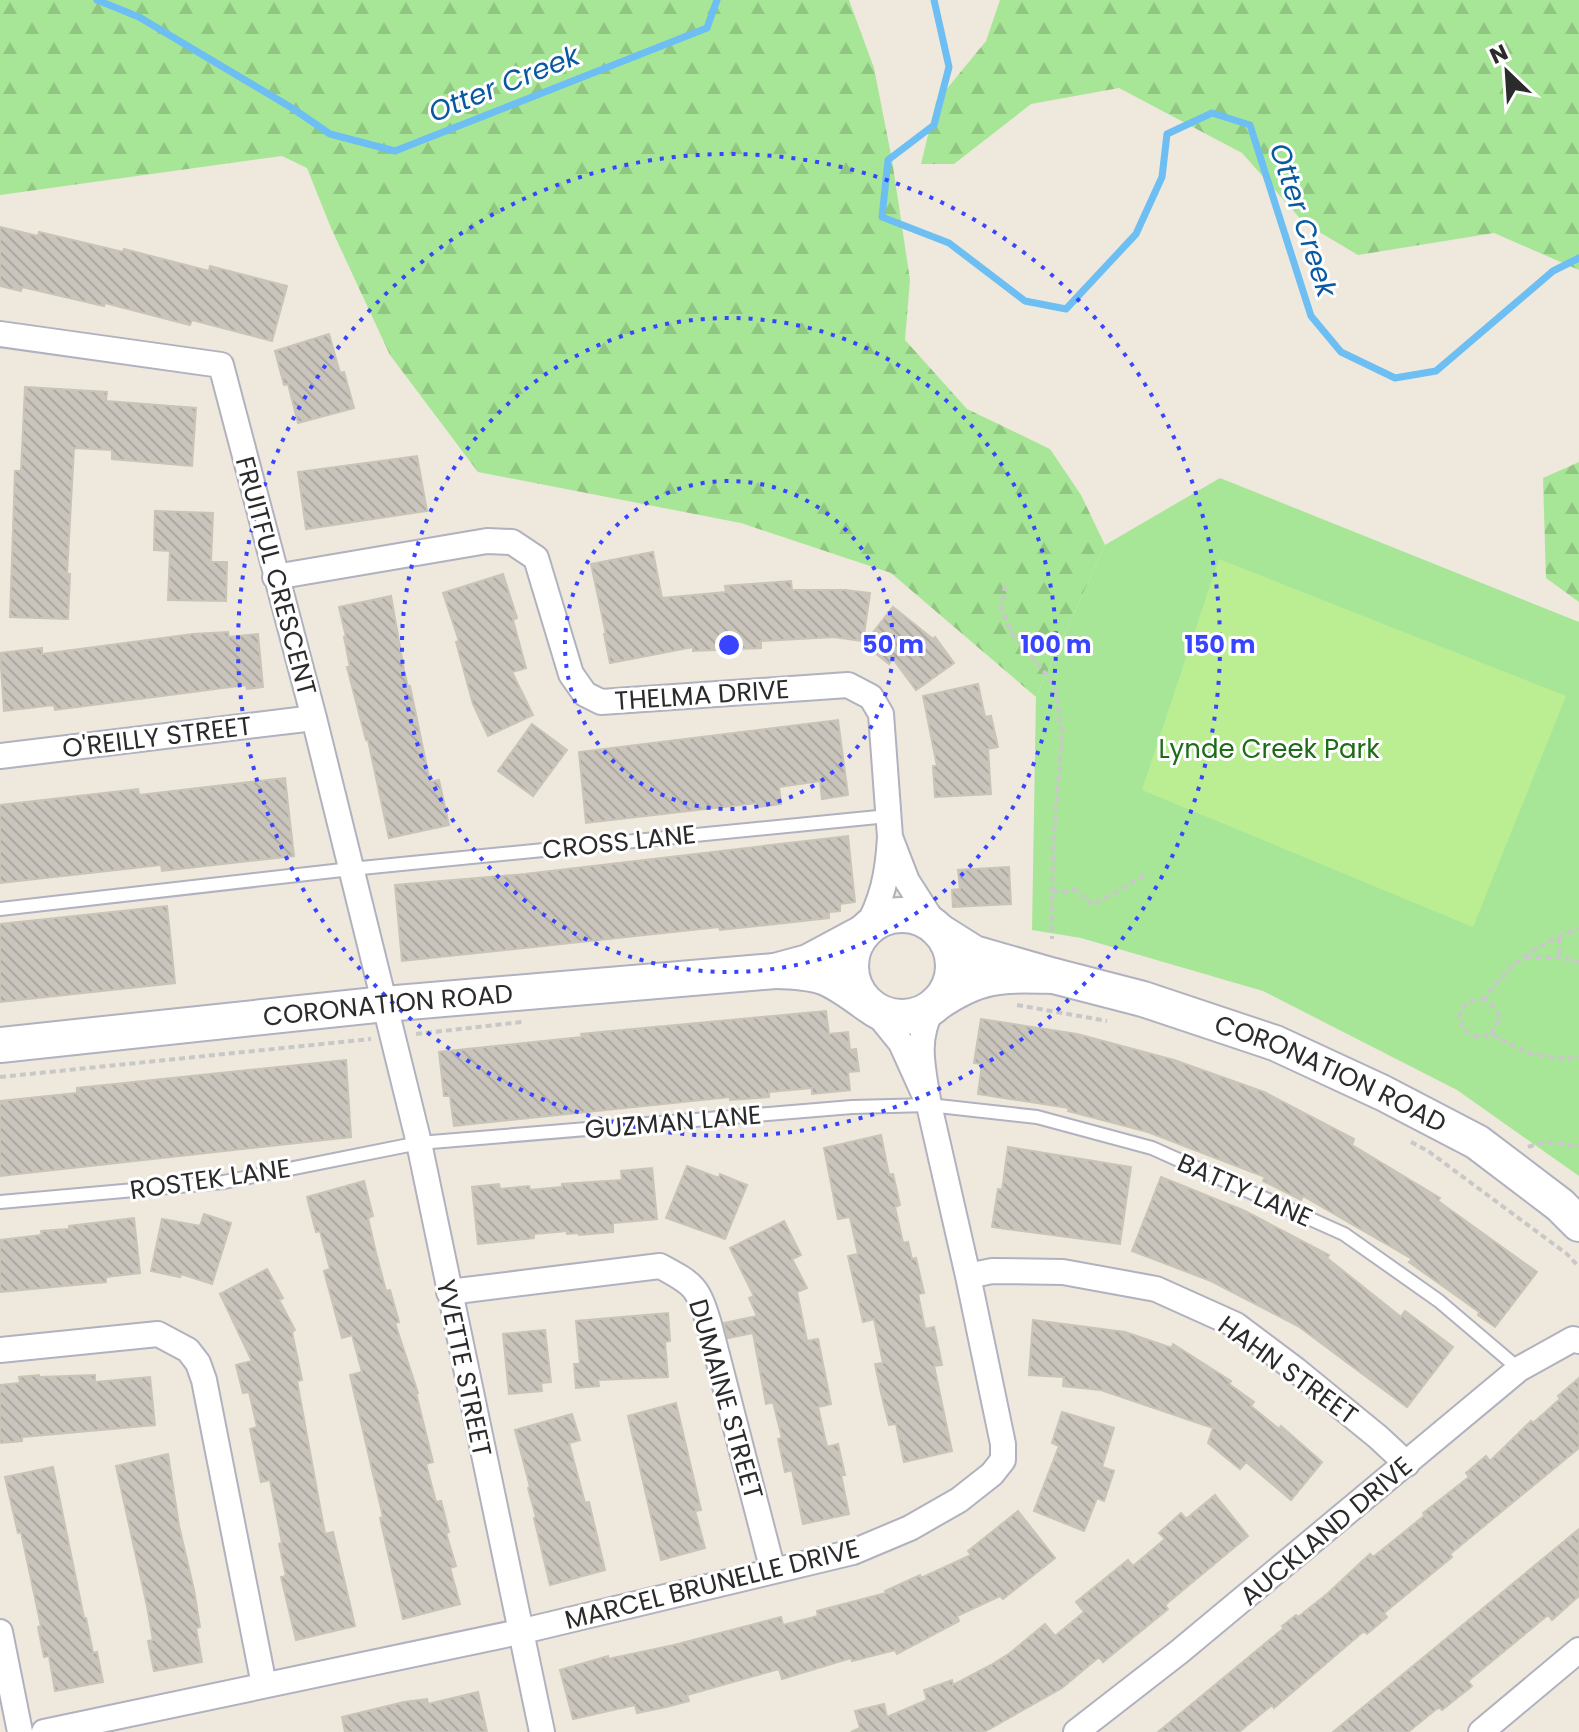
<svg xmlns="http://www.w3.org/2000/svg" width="1579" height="1732" font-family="Poppins,sans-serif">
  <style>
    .green { fill: #a8e697 }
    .forest { fill: url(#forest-firs) }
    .pitch { fill: #bbee93 }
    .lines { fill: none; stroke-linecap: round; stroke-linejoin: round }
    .stream { stroke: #6cbef3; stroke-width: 7 }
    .building { fill: url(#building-back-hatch); stroke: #c9c5b6; stroke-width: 2 }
    .lane-casing { stroke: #b1b1bf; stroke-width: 16 }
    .street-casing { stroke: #b1b1bf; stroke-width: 28 }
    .secondary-casing { stroke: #b1b1bf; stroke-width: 38 }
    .path { stroke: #c8c8c8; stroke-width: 4; stroke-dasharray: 6 4; stroke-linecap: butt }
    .lane { stroke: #fff; stroke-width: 12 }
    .street { stroke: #fff; stroke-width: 24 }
    .secondary { stroke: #fff; stroke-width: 34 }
    .ring { fill: none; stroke: #3844ff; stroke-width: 4; stroke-dasharray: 4 8 }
    .labels { text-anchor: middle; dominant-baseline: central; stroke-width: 6; stroke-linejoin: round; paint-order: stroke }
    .street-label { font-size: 26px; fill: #2b2b2b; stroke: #fff }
    .park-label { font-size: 26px; fill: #1e6c17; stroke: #fff }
    .water-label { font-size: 28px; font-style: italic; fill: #0859a2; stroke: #fff }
    .centre { fill: #3844ff; stroke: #fff; stroke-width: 4 }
    .ring-label { font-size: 24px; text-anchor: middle; font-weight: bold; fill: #3844ff; stroke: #fff; stroke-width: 6; stroke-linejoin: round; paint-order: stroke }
  </style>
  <defs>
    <pattern id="forest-firs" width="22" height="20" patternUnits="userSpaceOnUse" patternTransform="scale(2)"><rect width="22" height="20" fill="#a8e697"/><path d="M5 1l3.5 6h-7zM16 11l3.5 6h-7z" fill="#91c582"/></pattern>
    <pattern id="building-back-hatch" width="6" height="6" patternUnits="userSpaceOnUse" patternTransform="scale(2)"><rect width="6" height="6" fill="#c9c5bc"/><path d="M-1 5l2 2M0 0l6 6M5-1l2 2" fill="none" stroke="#ada9a2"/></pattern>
  </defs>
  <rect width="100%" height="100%" fill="#eee8dd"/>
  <path class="green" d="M1220,478L1579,622V1176L1457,1090L1263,991L1081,938L1032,930L1036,697L1105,545Z"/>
  <path class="forest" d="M0,0H849L874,68L892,160L910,280L905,340L967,409L1050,449L1081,495L1105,545L1036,697L891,573L741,523L478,472L390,355L331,228L307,168L282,156L0,195Z
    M1000,0H1579V270L1494,233L1358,255L1304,223L1242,153L1119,88L1031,104L954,164H921L936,102L986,41Z
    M1579,462V602L1546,578L1543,478Z"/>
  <path class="pitch" d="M1219,559L1566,696L1473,927L1142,790Z"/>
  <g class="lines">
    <path class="stream" d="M97,0L139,17L292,108L330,134L395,151L707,28L717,0
      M934,0L949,67L934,125L888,160L882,217L949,243L1025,301L1066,309L1136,234L1162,177L1167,134L1212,113L1250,125L1311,316L1341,352L1395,378L1436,371L1553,271L1579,258"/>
  </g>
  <path class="building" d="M0,227L38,236L39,232L123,252L124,249L209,271L210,266L287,286L272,341L192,320L190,325L105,303L104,306L22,287L21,291L0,286Z
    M329,334L340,373L344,372L354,408L298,423L288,384L284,385L275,351Z
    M25,387L107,392L106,401L196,408L192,466L112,459V450L74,448L67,574H70L68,619L10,617L15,471H21Z
    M417,456L427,511L306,529L298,472Z
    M155,511L213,513L211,562H227L226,601L168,600L170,551L154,550Z
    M653,552L662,598L726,592L725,586L791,581L792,590H845L870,593L863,641L834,637L761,641V648L693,651V647L610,663L604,634H606L591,564Z
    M503,574L517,618L513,620L526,668L512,672L533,715L488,736L473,704L456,642L459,641L443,593Z
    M391,596L404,670L408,687L410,686L430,782L439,780L449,825L389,838L368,740H366L347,667H350L344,637H346L339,607Z
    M893,607L933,639L935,637L954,663L916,690L893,659L889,664L864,644Z
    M228,632L229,637L258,634L263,687L247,689L246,685L55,710L54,705L4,711L0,653L42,648V654L193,634Z
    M978,684L985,717L991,716L998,747L988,749L991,794L935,797L933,766H937L923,696Z
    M838,720L848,795L822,799L820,781L779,787L781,804L758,807L757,803L586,823L579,752Z
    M532,724L567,750L533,796L498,771Z
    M285,778L294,856L162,871L161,865L0,883V805L138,789L139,795Z
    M848,836L855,902L840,904V911L829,912V918L720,930L719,927L402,961L395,885L525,874Z
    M1009,867L1011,904L953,907L952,890L960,889L958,870Z
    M167,906L175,983L0,1002V924Z
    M826,1011L829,1034L848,1032L850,1050L856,1049L859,1071L848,1072L850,1090L812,1094V1088L769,1092V1097L730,1100V1097L454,1126L450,1096H444L439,1052L582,1037L581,1034Z
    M981,1019L1077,1034L1174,1060L1264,1092L1354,1139L1352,1145L1440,1198L1438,1201L1537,1272L1495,1327L1478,1315L1479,1312L1409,1262L1412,1259L1303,1196L1301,1200L1263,1181L1265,1177L1148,1132L1068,1111L1069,1108L978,1094L982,1064L974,1063Z
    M346,1060L351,1137L0,1176V1101L77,1093V1088Z
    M881,1135L889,1175L893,1174L900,1205L895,1207L903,1243L908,1242L912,1259L916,1258L924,1293L918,1294L925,1329L934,1327L942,1365L934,1366L952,1451L904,1462L896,1424L889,1425L881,1393L875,1364L883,1363L874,1319L863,1322L848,1256L858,1254L850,1217L838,1219L824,1148Z
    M1008,1147L1131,1167L1120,1244L992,1227L998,1189L1002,1190Z
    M687,1166L719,1178L720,1174L747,1185L725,1239L666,1218Z
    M652,1168L657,1219L613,1223V1232L579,1235V1233L567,1234V1231L534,1234V1238L478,1244L472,1187L499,1184L500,1189L529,1186L530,1190L562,1187V1184L622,1180L621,1171Z
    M1161,1177L1245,1211L1329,1255L1327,1258L1401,1317L1405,1311L1453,1347L1407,1407L1298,1326L1211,1281L1132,1251Z
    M364,1181L373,1216L368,1218L376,1253L386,1291L390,1290L399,1322L395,1323L418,1393H416L433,1462L426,1464L436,1502L441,1501L449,1532L446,1533L456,1566L450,1568L460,1604L403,1619L380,1518L383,1517L350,1375L362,1372L352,1335L342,1338L324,1271L330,1269L320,1231L316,1232L307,1197Z
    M204,1214L231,1223L212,1284L181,1274L180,1277L151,1271L162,1219L200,1226Z
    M134,1218L140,1273L106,1277V1282L0,1292V1240L42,1235L41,1231L69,1229V1226Z
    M784,1221L801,1255L792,1259L807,1288L797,1292L807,1341L818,1339L831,1404L818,1407L827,1447L838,1444L845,1475H841L849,1514L803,1524L792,1470L785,1472L778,1439L782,1438L773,1402L766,1404L753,1333L728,1338L724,1323L757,1316L749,1298L754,1296L730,1248Z
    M267,1269L283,1298L279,1300L295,1330L292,1332L302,1380L297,1381L325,1534L333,1532L355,1626L296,1640L281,1577L286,1576L279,1544L282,1543L270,1480L261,1482L250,1429L257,1427L249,1392L243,1393L236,1365L252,1361L220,1294Z
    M668,1313L670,1341L665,1342L668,1377L598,1380L599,1386L576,1388L574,1364H580L576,1321Z
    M1033,1320L1125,1332L1172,1348L1173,1344L1231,1381L1229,1384L1254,1402L1251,1406L1279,1429L1281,1426L1322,1462L1291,1500L1246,1462L1240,1469L1208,1443L1213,1428L1101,1390L1063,1386L1064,1377L1029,1375Z
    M545,1330L551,1382L541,1383L542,1391L509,1394L503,1334Z
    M39,1375V1377L95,1375V1382L150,1377L155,1425L22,1437V1441L0,1443V1385L20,1383L19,1377Z
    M1579,1378V1448L1450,1554L1452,1557L1384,1613L1387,1617L1367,1634L1364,1631L1274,1708L1272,1705L1239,1732H1158L1284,1628L1282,1626L1296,1615L1298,1617L1327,1594L1370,1554L1373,1557L1398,1537L1425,1515L1423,1513L1469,1477L1466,1473L1486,1456L1490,1461L1531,1421L1533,1423L1560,1399L1558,1396Z
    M676,1403L701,1510L695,1511L705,1548L661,1560L628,1416Z
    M1062,1412L1114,1428L1102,1467L1114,1471L1104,1501L1097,1498L1084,1531L1034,1511L1059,1446L1052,1443Z
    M572,1414L580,1440L569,1443L585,1503L589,1502L605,1570L550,1585L534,1518L536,1517L528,1488L530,1487L515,1430Z
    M168,1454L179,1526L194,1590L200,1627L196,1628L202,1662L154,1671L148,1641L153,1640L147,1606L116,1466Z
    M53,1467L84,1618H86L93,1653L97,1652L103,1682L55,1691L49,1656L44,1657L38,1627L41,1626L21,1532L18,1533L5,1477Z
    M1215,1495L1248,1536L1165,1605L1168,1609L1103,1662L1099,1657L1062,1688L984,1732H851L860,1728L855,1711L884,1704L887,1717L927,1700L924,1690L952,1680L953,1685L991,1665L1010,1653L1045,1624L1055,1636L1084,1612L1076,1602L1128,1560L1133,1566L1165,1539L1159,1533L1181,1513L1186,1519Z
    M1018,1511L1055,1558L1003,1599L1000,1596L957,1616L959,1621L897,1654L895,1650L852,1661L851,1658L782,1679L779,1669L687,1695L689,1701L666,1707L637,1713L635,1705L573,1719L560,1670L608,1656V1659L674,1645L781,1617L783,1625L818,1616L817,1611L886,1593L885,1591L920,1575L921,1578L971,1555L968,1551Z
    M1579,1529V1596L1552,1620L1548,1615L1468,1681L1472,1686L1442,1710L1439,1707L1408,1732H1333Z
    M478,1692L487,1732H345L342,1717L404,1702L427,1699L428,1704Z"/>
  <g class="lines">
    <g class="lane-casing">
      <path id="lane" d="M0,909L351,869L888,816
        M0,1202L224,1182L419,1143L852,1107L929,1105L1037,1117L1152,1148L1344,1234L1439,1301L1519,1369"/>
    </g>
    <g class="street-casing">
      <path id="street" d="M0,334L221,365L314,718L419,1143L542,1732
        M275,577L487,541L512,542L536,558L571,674L585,694L601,702L848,685L871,697L881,714L890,837
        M0,756L314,718
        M864,932C883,901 888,872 890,837L907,881L939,931
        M871,1006L901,1043L929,1105C923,1069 914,1038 934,1006
        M968,1276L992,1271L1063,1272L1156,1289L1236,1325L1296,1370L1378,1437L1407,1464
        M449,1292L660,1266C694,1284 698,1287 709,1324L773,1571
        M0,1350L158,1334L188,1350L198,1363L204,1380L264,1685
        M0,1632L20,1732
        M44,1732L519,1632L853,1552L910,1528L959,1500L992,1474L1003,1460V1444L968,1276L929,1105
        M1076,1732L1179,1652L1519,1369L1573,1339L1579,1341
        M1481,1732L1579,1650"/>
    </g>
    <g class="secondary-casing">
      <g id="secondary">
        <circle cx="902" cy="966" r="51"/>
        <path d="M864,932L808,962L775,971C822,972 829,976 867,1004"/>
        <path id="s1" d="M1054,976L1143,999L1275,1043L1383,1093L1477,1142L1560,1205L1579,1224"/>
        <path d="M937,1003C981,973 1002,975 1054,976L974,953L939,931"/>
        <path id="s2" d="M0,1045L385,1004L775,971"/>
      </g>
    </g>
    <path class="path" d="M1005,585L1001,607L1011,632L1055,685L1062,735L1053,846L1052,939
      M1052,892L1076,890L1093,905L1145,875
      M1559,937L1560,957
      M1525,957H1560L1579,962
      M1485,998L1467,1002L1459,1016L1464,1030L1477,1037L1491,1034L1528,1053L1566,1059L1579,1057
      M1017,1005L1107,1021
      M416,1034L522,1022
      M1491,1034L1500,1018L1496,1009L1485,998C1515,957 1533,948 1579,928
      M0,1077L371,1039
      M1411,1142L1428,1151L1567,1254L1579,1267
      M1528,1147L1544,1142L1579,1146"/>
    <use href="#lane" class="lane"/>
    <use href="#street" class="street"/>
    <use href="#secondary" class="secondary"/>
  </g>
  <g class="ring">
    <circle cx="729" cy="645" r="164"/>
    <circle cx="729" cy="645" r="327"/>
    <circle cx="729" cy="645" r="491"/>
  </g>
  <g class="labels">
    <g class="street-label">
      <text transform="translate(276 576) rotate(75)">FRUITFUL CRESCENT</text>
      <text transform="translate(702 695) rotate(-4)">THELMA DRIVE</text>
      <text transform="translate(157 737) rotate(-7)">O'REILLY STREET</text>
      <text transform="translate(619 842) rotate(-6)">CROSS LANE</text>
      <text stroke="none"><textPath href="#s2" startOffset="390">CORONATION ROAD</textPath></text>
      <text stroke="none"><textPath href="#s1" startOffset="294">CORONATION ROAD</textPath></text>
      <text transform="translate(673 1122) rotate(-5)">GUZMAN LANE</text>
      <text transform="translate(210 1179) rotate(-8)">ROSTEK LANE</text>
      <text transform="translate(1245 1190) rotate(24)">BATTY LANE</text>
      <text transform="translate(464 1368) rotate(78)">YVETTE STREET</text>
      <text transform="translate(1288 1370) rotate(36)">HAHN STREET</text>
      <text transform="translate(726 1399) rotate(74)">DUMAINE STREET</text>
      <text transform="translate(1326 1531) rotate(-40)">AUCKLAND DRIVE</text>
      <text transform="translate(712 1584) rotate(-14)">MARCEL BRUNELLE DRIVE</text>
    </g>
    <g class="park-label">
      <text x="1269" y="749">Lynde Creek Park</text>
    </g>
    <g class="water-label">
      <text transform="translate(504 84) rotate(-22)">Otter Creek</text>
      <text transform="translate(1303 220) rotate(72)">Otter Creek</text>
    </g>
  </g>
  <circle cx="729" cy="645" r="12" class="centre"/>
  <g class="ring-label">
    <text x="893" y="653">50 m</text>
    <text x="1056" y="653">100 m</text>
    <text x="1220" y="653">150 m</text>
  </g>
  <g transform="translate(1507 72) rotate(335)" stroke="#ffffff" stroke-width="6" paint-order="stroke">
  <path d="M0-6L14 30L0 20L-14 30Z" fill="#2b2b2b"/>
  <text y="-12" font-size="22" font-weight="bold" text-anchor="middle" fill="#2b2b2b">N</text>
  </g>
</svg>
